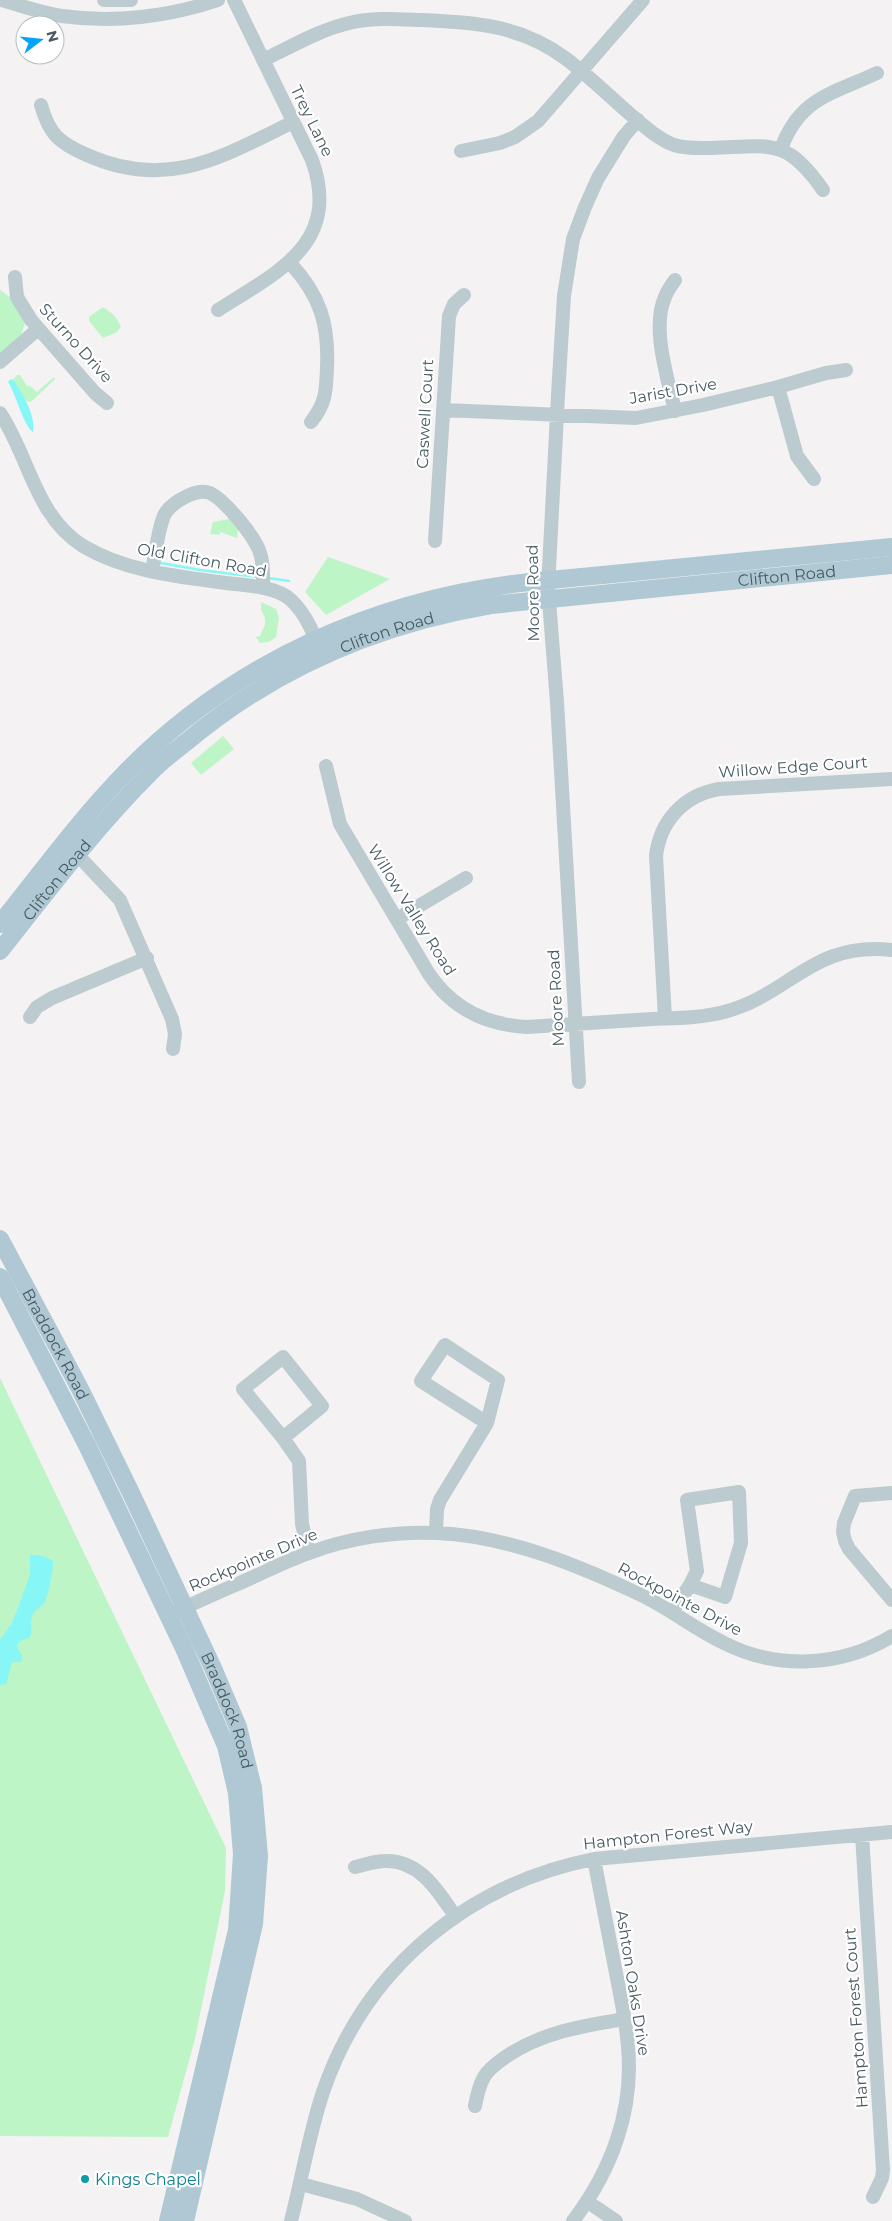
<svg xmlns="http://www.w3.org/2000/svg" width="892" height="2221" font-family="Montserrat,sans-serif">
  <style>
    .green { fill: #bdf5c7 }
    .water { fill: #86f6f6 }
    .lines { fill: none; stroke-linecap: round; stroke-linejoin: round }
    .stream { stroke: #86f6f6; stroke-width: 2.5 }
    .minor { stroke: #bbcbcf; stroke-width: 14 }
    .major { stroke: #afc8d3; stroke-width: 18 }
    .culture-dot { fill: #0f9aa8; stroke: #fff; stroke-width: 2 }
    .labels { text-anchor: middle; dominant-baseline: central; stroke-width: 4.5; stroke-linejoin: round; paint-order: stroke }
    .street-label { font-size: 16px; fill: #475b62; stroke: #fff }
    .culture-label { font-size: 16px; fill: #0d838f; stroke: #fff; text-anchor: start }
  </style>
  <rect width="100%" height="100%" fill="#f4f2f2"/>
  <path class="green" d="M0,290L11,298L25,323L21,335L0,354Z
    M103,307L114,315L121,326L117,332L103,338L89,321V317Z
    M17,375H20L27,386H30L37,392L54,377L55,379L32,401C20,404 16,390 11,382Z
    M229,519L238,528L237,538L220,532V535L210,534L213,522Z
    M328,557L390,579L326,615L305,592Z
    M261,602L276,609L279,618L276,637L269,642L260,643L256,637L260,636L265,625V618L261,610Z
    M223,736L234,749L201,775L191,763Z
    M0,1378L226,1848L225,1891L195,2039L168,2137L0,2136Z"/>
  <path class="water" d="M11,379L14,381C23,395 36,415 33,432C24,427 16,394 8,382Z
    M30,1555C39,1555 45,1556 53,1561C54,1567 48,1598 44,1603C41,1607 35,1610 33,1614C29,1622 33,1630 30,1637L19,1642L17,1646L22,1656L21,1662H12L6,1684L0,1685V1640L12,1623L18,1608L30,1575Z"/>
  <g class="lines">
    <path class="stream" d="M161,563L200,570L258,577
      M268,578L289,581"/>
    <path class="minor" d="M2,0C21,6 42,13 62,16C113,23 169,17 218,0
      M104,0H131
      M263,60C291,47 319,30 349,23C373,17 397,19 421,20C474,22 520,25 565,58C588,75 609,96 631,115C644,126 658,139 674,145C687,149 699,148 712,148C770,146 786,137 823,190
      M41,105C49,134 59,143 87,155C167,191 222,157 293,122
      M781,149C799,98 832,94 877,73
      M461,151L500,143L515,137L538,121L643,0
      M290,263C320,295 329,324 327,368C326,392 326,403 311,422
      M15,277L17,297L31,320L95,393L107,403
      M675,280C671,286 667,291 665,297C651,328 668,379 675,411
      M218,310C277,272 342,244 312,160L234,0
      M0,362L38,329
      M778,387L797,456L814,479
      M443,410L636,418L703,405L778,387L826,373L846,370
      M0,413C29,456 35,516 83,546C123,570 172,576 218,582C238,585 275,585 291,600C307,615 314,635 322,655
      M435,541L449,316L454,304L464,295
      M152,571C155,557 159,522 166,512C174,501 197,488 210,493C225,500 253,535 259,550C264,562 263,575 263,588
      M326,766L340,824L429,974C452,1008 486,1025 527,1027C569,1024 611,1022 652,1019C676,1018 701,1018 724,1012C790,995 812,941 892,950
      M71,848L120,900L172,1019L175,1034L173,1049
      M397,919L466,878
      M30,1017L37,1007L52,998L147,958
      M665,1018L656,856C660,821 684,795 719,789L892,779
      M579,1082L557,702L548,588L558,395L564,296L573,239L585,207L598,178L624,136L638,120
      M445,1345L498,1380L487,1423L421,1381Z
      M283,1357L322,1406L283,1438L243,1389Z
      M283,1438L299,1461L302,1524L309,1553
      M739,1492L741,1543L725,1597L690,1585L697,1571L687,1500Z
      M892,1493L855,1496L844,1523L843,1532L845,1541L849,1549L892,1600
      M436,1533L437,1509L440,1500L487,1423
      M176,1612C200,1600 224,1590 249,1579C269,1570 288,1560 309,1553C348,1538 395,1531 437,1533C507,1536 578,1565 641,1595C670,1609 695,1629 724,1643C777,1670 841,1667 892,1636
      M672,1612L690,1585
      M862,1835L883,2170L882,2178L873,2197
      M355,1867C364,1865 375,1861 385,1861C420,1860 438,1891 455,1916
      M475,2106C477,2095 479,2086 484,2077C489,2068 500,2061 507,2056C543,2032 583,2026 624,2019
      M301,2184L357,2199L405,2221
      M588,2202L616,2221
      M291,2221C302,2178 309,2134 323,2092C365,1969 467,1884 594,1859L892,1832
      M573,2221C611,2171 634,2111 628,2047C626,2020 620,1994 615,1968C608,1932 601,1895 594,1859"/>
    <g class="major">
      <path d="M0,924C41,873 80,819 126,772C234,662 378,598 530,582L892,547"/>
      <path id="s1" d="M0,951C48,890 96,827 151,772C161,761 174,752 185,743C273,669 378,624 491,605L892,565"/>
      <path id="s2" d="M0,1239L79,1387L130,1491L213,1668L238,1727L253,1788L259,1856L254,1924L185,2221"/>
      <path d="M0,1277L87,1445L183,1646L226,1746L237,1793L242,1854L237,1930L168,2221"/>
    </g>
  </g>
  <circle class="culture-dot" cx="85" cy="2179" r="5"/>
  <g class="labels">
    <g class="street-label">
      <text transform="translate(312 121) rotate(64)">Trey Lane</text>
      <text transform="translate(76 343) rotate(48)">Sturno Drive</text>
      <text transform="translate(673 391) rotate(-10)">Jarist Drive</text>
      <text transform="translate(425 414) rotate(-87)">Caswell Court</text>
      <text transform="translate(202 560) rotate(10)">Old Clifton Road</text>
      <text stroke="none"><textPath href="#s1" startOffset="916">Clifton Road</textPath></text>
      <text transform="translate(533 593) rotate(-91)">Moore Road</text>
      <text stroke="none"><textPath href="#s1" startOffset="511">Clifton Road</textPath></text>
      <text transform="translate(793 767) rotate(-4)">Willow Edge Court</text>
      <text stroke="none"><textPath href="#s1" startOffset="91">Clifton Road</textPath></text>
      <text transform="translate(412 910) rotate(58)">Willow Valley Road</text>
      <text transform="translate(556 998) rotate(-93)">Moore Road</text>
      <text stroke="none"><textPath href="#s2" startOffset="119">Braddock Road</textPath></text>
      <text transform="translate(253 1560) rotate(-23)">Rockpointe Drive</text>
      <text transform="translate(680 1599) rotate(28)">Rockpointe Drive</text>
      <text stroke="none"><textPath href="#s2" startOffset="524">Braddock Road</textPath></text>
      <text transform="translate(668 1835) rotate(-6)">Hampton Forest Way</text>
      <text transform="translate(633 1983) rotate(81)">Ashton Oaks Drive</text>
      <text transform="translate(856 2018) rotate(-94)">Hampton Forest Court</text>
    </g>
    <g class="culture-label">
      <text x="95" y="2179">Kings Chapel</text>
    </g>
  </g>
  <g transform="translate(40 40) rotate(74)"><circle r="24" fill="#ffffff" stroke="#b5bdc0"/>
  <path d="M0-4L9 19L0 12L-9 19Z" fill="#06a3f9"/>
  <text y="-8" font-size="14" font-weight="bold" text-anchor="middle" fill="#475b62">N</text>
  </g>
</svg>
